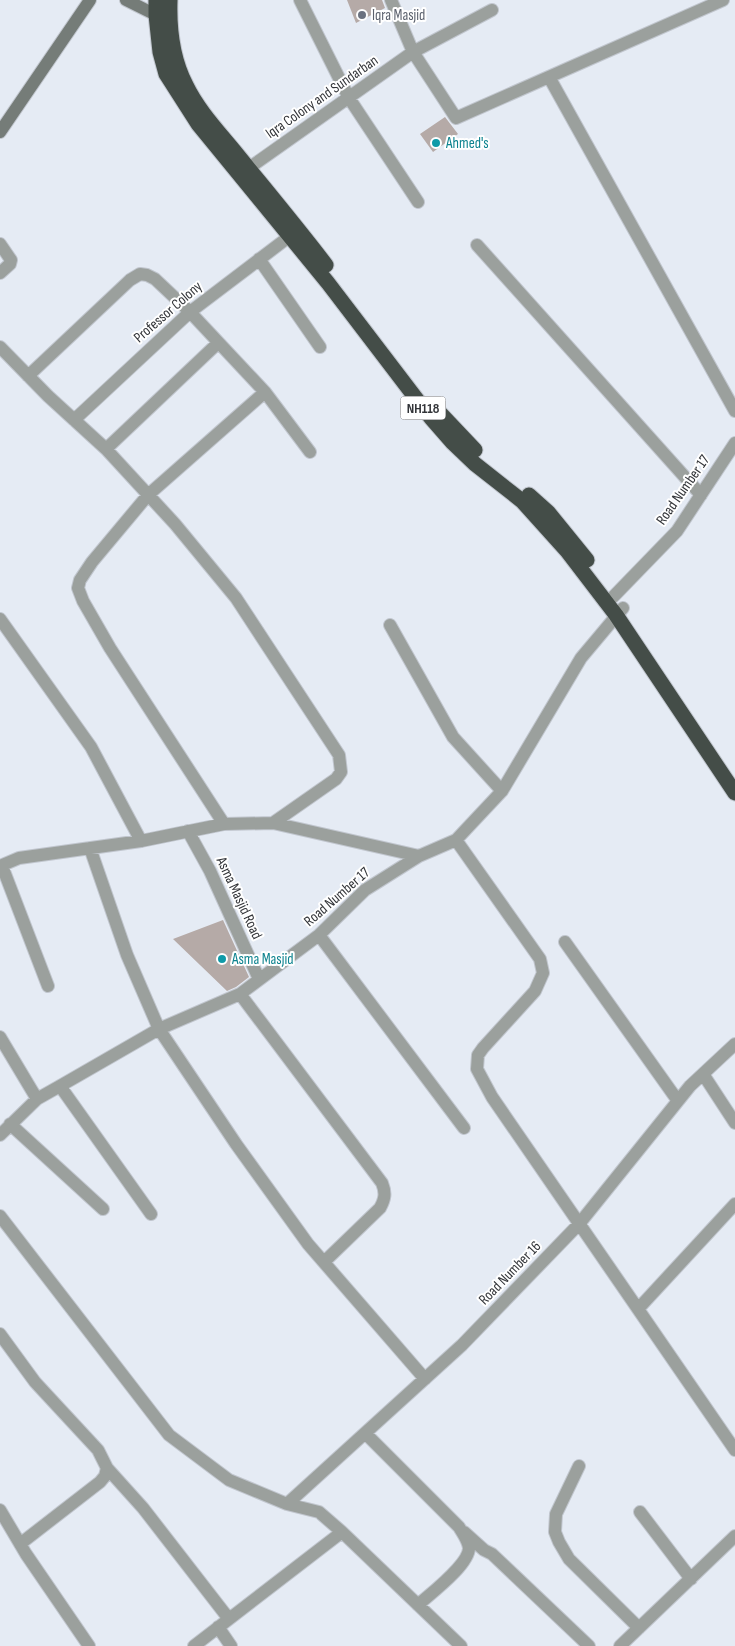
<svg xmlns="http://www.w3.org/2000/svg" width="735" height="1646" font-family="'Sofia Sans Condensed',sans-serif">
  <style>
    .building { fill: #b5aaa7 }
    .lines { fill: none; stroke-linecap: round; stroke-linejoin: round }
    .street-casing { stroke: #c1c6ce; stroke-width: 14 }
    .secondary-casing { stroke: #c1c6ce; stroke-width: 14 }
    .highway-casing { stroke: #c1c6ce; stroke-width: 17 }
    .street { stroke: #9ba09d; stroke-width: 12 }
    .secondary { stroke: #757c78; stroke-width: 12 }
    .highway { stroke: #444d48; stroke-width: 15 }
    .worship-dot { fill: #6b7280; stroke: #fff; stroke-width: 2 }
    .culture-dot { fill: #0f9aa8; stroke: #fff; stroke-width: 2 }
    .labels { text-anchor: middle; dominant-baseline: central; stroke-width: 4; stroke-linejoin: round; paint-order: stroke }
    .shield { fill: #fff; stroke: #707174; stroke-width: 1 }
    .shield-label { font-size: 14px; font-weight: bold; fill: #323438 }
    .worship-label { font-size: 15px; fill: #5b616d; stroke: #fff; text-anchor: start }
    .street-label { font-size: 15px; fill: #323438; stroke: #fff }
    .culture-label { font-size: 15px; fill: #0d838f; stroke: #fff; text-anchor: start }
  </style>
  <rect width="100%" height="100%" fill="#e5ebf4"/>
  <path class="building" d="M347,0H382L385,8L356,23Z
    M445,117L458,134L433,152L420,134Z
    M223,920L249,977L236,987L227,991L173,939Z"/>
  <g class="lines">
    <g class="street-casing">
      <path id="street" d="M300,0L349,98L418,202
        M492,10L413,52L456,118L723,0
        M549,77L735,411
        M249,168L413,52L391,0
        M0,244L11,260L10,264L0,273
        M477,245L701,495
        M259,259L320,347
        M0,347L48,396L106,449L175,524L236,598L339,755L341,772L336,779L273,823
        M28,376L130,280L140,274L147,275L155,279L190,312L265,392L310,452
        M74,420L190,312L290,236
        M106,449L218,343
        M613,597L677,531L735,443
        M0,619L91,747L141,841
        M390,625L453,737L502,791
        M224,824L110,648L83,601L78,588L80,580L92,562L148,495L265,392
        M188,831L210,871L259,979
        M456,840L540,959L543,973L535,991L483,1048L478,1055L477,1069L492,1097L735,1450
        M90,848L127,955L159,1029L236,1144L308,1244L425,1379
        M0,866L19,858L141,841L224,824L273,823L419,856
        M2,866L48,986
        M319,935L464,1128
        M565,942L678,1101
        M240,994L382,1183C386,1193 385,1199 380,1208L324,1262
        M0,1037L37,1099
        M703,1074L735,1123
        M60,1086L151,1214
        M10,1124L103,1209
        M0,1135L37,1099L60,1086L159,1029L240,994L319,935L365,890L419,856L456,840L502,791L581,658L623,608
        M0,1216L169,1435L229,1480L287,1504L319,1512L342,1532L461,1646
        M638,1309L735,1204
        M0,1334L35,1382L98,1450L107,1468L105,1476L100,1482L20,1544
        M365,1433L459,1527C463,1534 468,1540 469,1548C469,1565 430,1594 418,1605
        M579,1466L556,1514L555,1532L559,1542L569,1559L639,1628
        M107,1468L143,1508L229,1619
        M287,1504L462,1345L579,1224L690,1086L735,1044
        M0,1510L26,1554L89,1646
        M640,1512L691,1579
        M464,1532L484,1550L492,1554L589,1646
        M218,1627L231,1646
        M194,1646L342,1532
        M620,1646L735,1536"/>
    </g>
    <g class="secondary-casing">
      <path id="secondary" d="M126,0L156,15L165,16
        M0,132L90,0"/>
    </g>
    <g class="highway-casing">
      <path id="highway" d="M156,0V15L160,52L166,74L198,124L328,283L431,418L452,442L475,464L522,501L567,551L616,615L735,793
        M170,0C169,28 173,60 186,85C198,110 218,131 236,153C266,190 297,227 326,265
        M439,412L475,450
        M529,495L548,512L587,560"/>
    </g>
    <use href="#street" class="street"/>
    <use href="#secondary" class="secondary"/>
    <use href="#highway" class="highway"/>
  </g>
  <circle class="worship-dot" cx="362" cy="15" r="5"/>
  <g class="culture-dot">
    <circle cx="436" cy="143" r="5"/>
    <circle cx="222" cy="959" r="5"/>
  </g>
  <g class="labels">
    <rect class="shield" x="400.5" y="396.5" width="45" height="23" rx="4"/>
    <g class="shield-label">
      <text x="423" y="408">NH118</text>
    </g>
    <g class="worship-label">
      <text x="372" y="15">Iqra Masjid</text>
    </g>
    <g class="street-label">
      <text transform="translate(322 97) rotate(-35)">Iqra Colony and Sundarban</text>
      <text transform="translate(168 312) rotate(-41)">Professor Colony</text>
      <text transform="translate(683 490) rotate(-55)">Road Number 17</text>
      <text transform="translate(337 897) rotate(-41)">Road Number 17</text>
      <text transform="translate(239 898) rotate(65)">Asma Masjid Road</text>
      <text transform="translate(510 1273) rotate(-46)">Road Number 16</text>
    </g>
    <g class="culture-label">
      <text x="446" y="143">Ahmed's</text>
      <text x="232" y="959">Asma Masjid</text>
    </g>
  </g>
</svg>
